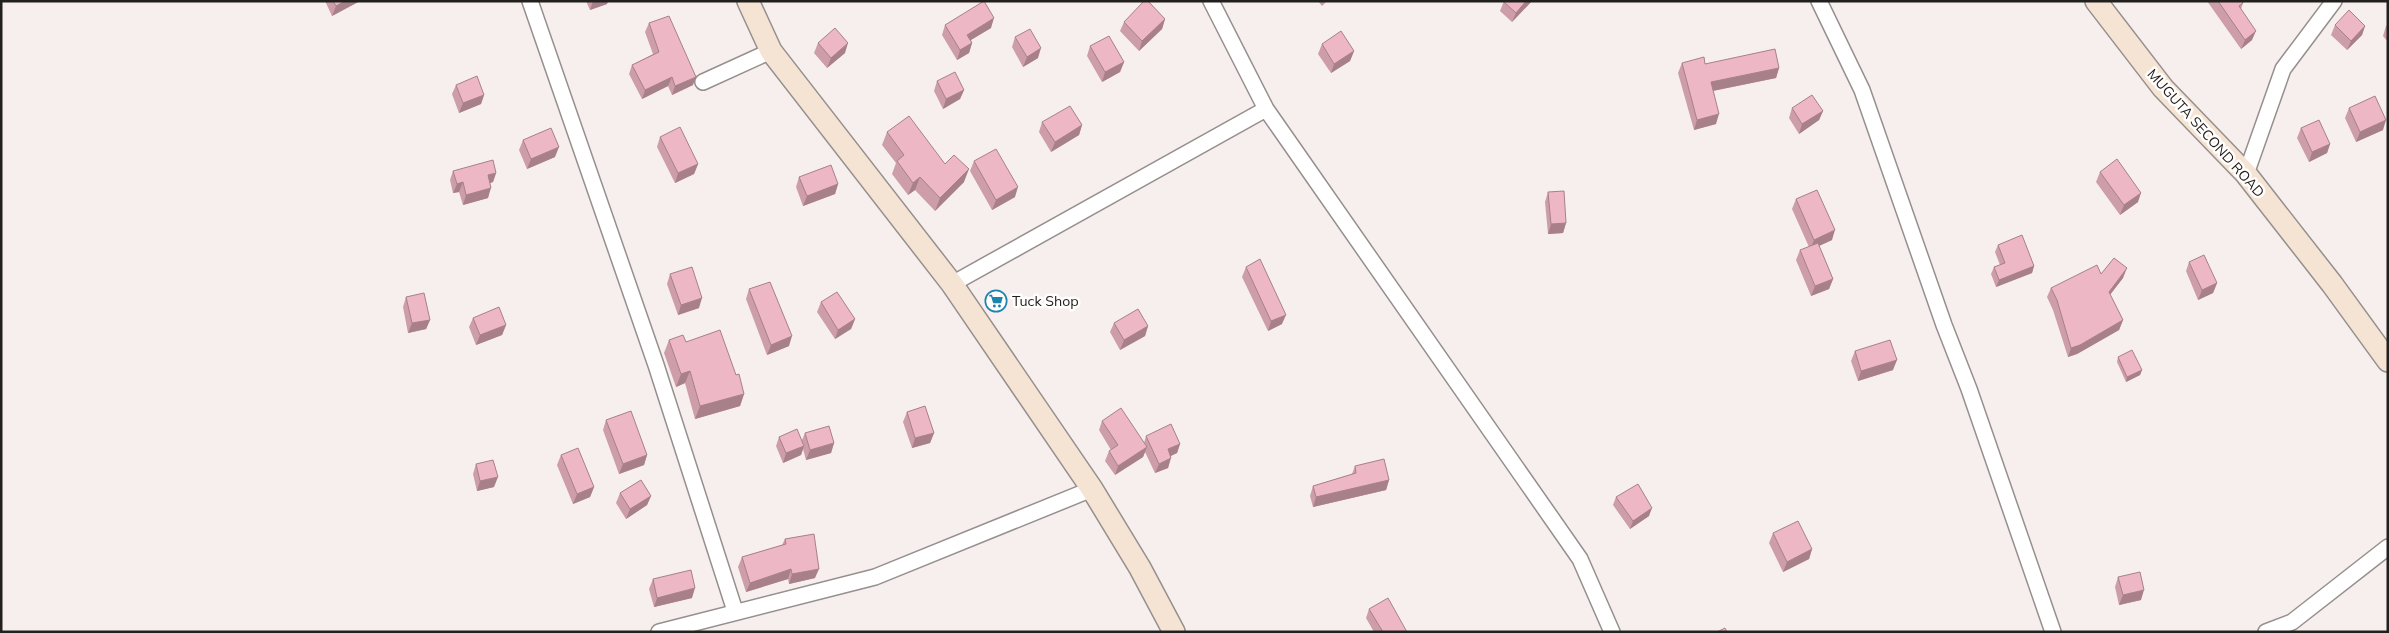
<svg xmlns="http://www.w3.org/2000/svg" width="2389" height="633" font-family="Mulish,sans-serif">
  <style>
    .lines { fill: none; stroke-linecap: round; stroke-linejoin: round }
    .street-casing { stroke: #958f8d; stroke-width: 18 }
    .secondary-casing { stroke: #958f8d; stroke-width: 24 }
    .street { stroke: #fff; stroke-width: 15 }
    .secondary { stroke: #f5e4d3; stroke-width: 21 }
    .wall { fill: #cd9da9 }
    .shaded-wall { fill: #a7808a }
    .building { fill: #eeb7c5; stroke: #a7808a }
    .labels { text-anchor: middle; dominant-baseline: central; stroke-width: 5; stroke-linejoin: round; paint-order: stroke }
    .street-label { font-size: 14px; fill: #22201f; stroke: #fffefd }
    .poi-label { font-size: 14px; fill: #22201f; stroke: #fffefd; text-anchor: start }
  </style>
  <rect width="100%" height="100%" fill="#f6efed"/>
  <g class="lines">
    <g class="street-casing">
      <path id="street" d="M530,1L656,365L735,611
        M1211,1L1266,109L1580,559L1612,632
        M1819,1L1862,90L1944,325L1969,389L2053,632
        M703,82L771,51
        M2246,174L2283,69L2334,1
        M952,284L1266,109
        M659,632L875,577L1092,489
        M2266,632L2292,622L2388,547"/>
    </g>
    <g class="secondary-casing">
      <path id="secondary" d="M748,1L771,51L952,284L1092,489L1140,568L1174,632
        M2096,1L2163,88L2246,174L2332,284L2388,361"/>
    </g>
    <use href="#street" class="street"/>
    <use href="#secondary" class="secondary"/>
  </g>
  <path class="wall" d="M325,1H360L332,16Z
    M586,1H608L607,4L590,10Z
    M1318,1H1327L1322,6Z
    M1504,1H1532L1512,22L1500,11Z
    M2207,1H2242L2243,3L2241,9L2252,40L2241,49Z
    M1165,19L1162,29L1139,51L1120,31L1124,22Z
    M649,23L693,85L672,95L668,86L642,99L629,74L632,65L653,54L645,32Z
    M945,25L991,28L971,40L972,43L969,53L957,60L942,35Z
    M2335,25L2365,26L2362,35L2347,50L2331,35Z
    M2388,25V42L2383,36L2386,26Z
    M1015,37L1038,58L1023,67L1012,47Z
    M818,43L845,53L827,68L814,53Z
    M1322,44L1354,51L1350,61L1331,73L1318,54Z
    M1090,46L1124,62L1120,72L1102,82L1087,56Z
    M1682,63L1705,64L1779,68L1776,78L1713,91L1716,124L1694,130L1678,73Z
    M937,81L964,90L960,99L943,109L934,91Z
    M456,85L484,95L481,104L459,113L452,94Z
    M1792,108L1823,111L1819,120L1799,134L1789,118Z
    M2349,108L2383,130L2356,142L2345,118Z
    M1042,122L1082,125L1079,135L1051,152L1039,132Z
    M2301,128L2330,144L2327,153L2309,162L2297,138Z
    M887,132L945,164L964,182L935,211L915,190L908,195L892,174L896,163L882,145Z
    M660,137L698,164L694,174L675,183L657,147Z
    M523,140L555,157L527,169L519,150Z
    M974,161L1015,197L992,210L970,171Z
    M453,171L496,173L493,182L490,183L488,198L463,205L459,192L453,193L450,180Z
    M2100,172L2138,202L2120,215L2096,182Z
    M799,177L838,184L835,194L803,206L796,187Z
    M1548,192L1566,223L1563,233L1548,234L1545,202Z
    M1796,199L1832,240L1819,246L1833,279L1829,289L1811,296L1796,260L1800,250L1809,247L1792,209Z
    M1998,245L2034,266L2032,273L1996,287L1991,274L1994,267L2000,265L1995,252Z
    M2189,262L2217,283L2213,293L2198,300L2186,271Z
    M1246,267L1282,324L1268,331L1242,277Z
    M670,274L699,308L678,315L667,284Z
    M2101,274L2123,278L2110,295L2123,320L2119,330L2077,354L2068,357L2053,310L2047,297L2051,288Z
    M749,289L789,346L767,355L746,299Z
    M406,297L430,320L426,329L408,333L403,307Z
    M821,302L855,319L851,329L835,339L817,312Z
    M473,318L506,325L502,335L476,345L469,327Z
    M1114,323L1148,326L1145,336L1120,350L1110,332Z
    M669,340L686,342L736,375L744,394L740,406L695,419L685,383L676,387L664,353Z
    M1855,351L1893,370L1858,381L1851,361Z
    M2118,357L2142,370L2140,375L2126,382L2117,362Z
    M907,412L934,433L930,443L912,448L903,422Z
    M606,420L647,455L644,465L619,474L603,430Z
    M1102,421L1144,443L1146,436L1180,444L1177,453L1171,456L1168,468L1155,473L1145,452L1143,457L1115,475L1105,461L1109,451L1111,450L1099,430Z
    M805,433L834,443L831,453L806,460L803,449L801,455L783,463L776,446L779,437L802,440Z
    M561,455L594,487L590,497L573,504L557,465Z
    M476,464L494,487L477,491L473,474Z
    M1355,466L1389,480L1386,490L1313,507L1310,496L1313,486L1352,474Z
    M620,493L651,496L647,505L626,519L616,503Z
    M1616,497L1649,516L1630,529L1613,505Z
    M1773,533L1812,549L1809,559L1783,572L1769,543Z
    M785,539L815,578L789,584L788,579L746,592L738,567L742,557L782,545Z
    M2118,577L2141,600L2119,605L2115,587Z
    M653,579L692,598L654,607L649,589Z
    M1369,609L1407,632H1374L1366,618Z"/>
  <path class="shaded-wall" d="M345,1H360L332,16L336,6Z
    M593,1H608L607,4L590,10Z
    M1526,1H1532L1512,22L1516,13Z
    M994,18L991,28L964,44L967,35Z
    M1165,19L1162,29L1139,51L1142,41Z
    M2365,26L2362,35L2347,50L2351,41Z
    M2256,31L2252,40L2241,49L2245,40Z
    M848,43L845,53L827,68L831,58Z
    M972,43L969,53L957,60L960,50Z
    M1041,48L1038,58L1023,67L1027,57Z
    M1354,51L1350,61L1331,73L1334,64Z
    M1124,62L1120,72L1102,82L1105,72Z
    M1779,68L1776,78L1707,92L1711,82Z
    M672,77L668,86L642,99L645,90Z
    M696,77L693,85L672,95L675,86Z
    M964,90L960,99L943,109L946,99Z
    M484,95L481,104L459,113L463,103Z
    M1823,111L1819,120L1799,134L1802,124Z
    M1719,114L1716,124L1694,130L1697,120Z
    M2386,120L2383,130L2356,142L2360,132Z
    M1082,125L1079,135L1051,152L1055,142Z
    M2330,144L2327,153L2309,162L2312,152Z
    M559,147L555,157L527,169L531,159Z
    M698,164L694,174L675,183L678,173Z
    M969,169L964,182L935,211L940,198Z
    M496,173L493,182L484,185L488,175Z
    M920,177L915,190L908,195L913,183Z
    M463,182L459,192L453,193L457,184Z
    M838,184L835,194L803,206L807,196Z
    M1018,187L1015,197L992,210L996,200Z
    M491,188L488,198L463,205L466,195Z
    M2141,193L2138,202L2120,215L2124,205Z
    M1566,223L1563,233L1548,234L1551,224Z
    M1835,230L1832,240L1810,250L1814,240Z
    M2034,266L2032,273L1996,287L1999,280Z
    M2127,268L2123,278L2105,301L2109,292Z
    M1833,279L1829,289L1811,296L1815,286Z
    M2217,283L2213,293L2198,300L2202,290Z
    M702,298L699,308L678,315L681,305Z
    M1286,315L1282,324L1268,331L1271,321Z
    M855,319L851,329L835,339L838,330Z
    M430,320L426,329L408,333L412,323Z
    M2123,320L2119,330L2077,354L2068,357L2071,348Z
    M506,325L502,335L476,345L480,335Z
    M1148,326L1145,336L1120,350L1124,340Z
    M792,336L789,346L767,355L771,345Z
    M1897,360L1893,370L1858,381L1861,371Z
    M2142,370L2140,375L2126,382L2127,377Z
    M690,371L685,383L676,387L681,374Z
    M744,394L740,406L695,419L700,406Z
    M934,433L930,443L912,448L915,438Z
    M834,443L831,453L806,460L810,450Z
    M1180,444L1177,453L1164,459L1168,449Z
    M804,446L801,455L783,463L786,453Z
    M1147,447L1143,457L1115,475L1118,466Z
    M647,455L644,465L619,474L623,464Z
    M1171,458L1168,468L1155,473L1159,464Z
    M498,477L494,487L477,491L480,481Z
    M1389,480L1386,490L1313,507L1316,497Z
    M594,487L590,497L573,504L577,494Z
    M651,496L647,505L626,519L630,509Z
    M1652,508L1649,516L1630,529L1633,521Z
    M1812,549L1809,559L1783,572L1787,562Z
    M791,569L788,579L746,592L750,583Z
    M819,569L815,578L789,584L792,574Z
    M695,588L692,598L654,607L657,598Z
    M2144,590L2141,600L2119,605L2123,595Z"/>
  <path class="building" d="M333,1H345L336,6Z
    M984,1L994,18L967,35L972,43L960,50L945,25Z
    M1144,1H1148L1165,19L1142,41L1124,22Z
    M1504,1H1526L1516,13L1504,2Z
    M2218,1H2242L2243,3L2239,6L2256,31L2245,40Z
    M2349,10L2365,26L2351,41L2335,25Z
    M669,16L696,77L675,86L672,77L645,90L632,65L659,52L649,23Z
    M835,28L848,43L831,58L818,43Z
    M1030,29L1041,48L1027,57L1015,37Z
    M1341,31L1354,51L1334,64L1322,44Z
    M1109,36L1124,62L1105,72L1090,46Z
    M1775,49L1779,68L1711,82L1719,114L1697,120L1682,63L1704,57L1705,64Z
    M955,72L964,90L946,99L937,81Z
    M477,76L484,95L463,103L456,85Z
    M1812,95L1823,111L1802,124L1792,108Z
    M2375,96L2386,120L2360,132L2349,108Z
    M1070,106L1082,125L1055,142L1042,122Z
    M909,116L945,164L954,155L969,169L940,198L920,177L913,183L897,161L904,155L887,132Z
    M2319,120L2330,144L2312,152L2301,128Z
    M680,127L698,164L678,173L660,137Z
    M551,128L559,147L531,159L523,140Z
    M996,149L1018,187L996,200L974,161Z
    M2117,159L2141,193L2124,205L2100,172Z
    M493,160L496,173L488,175L491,188L466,195L463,182L457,184L453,171Z
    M831,165L838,184L807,196L799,177Z
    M1817,190L1835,230L1814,240L1796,199Z
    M1564,191L1566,223L1551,224L1548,192Z
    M2022,235L2034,266L1999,280L1994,267L2005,263L1998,245Z
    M1818,243L1833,279L1815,286L1800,250Z
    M2204,255L2217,283L2202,290L2189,262Z
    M2114,258L2127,268L2109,292L2123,320L2080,345L2071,348L2057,300L2051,288L2097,265L2101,274Z
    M1260,259L1286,315L1271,321L1246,267Z
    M692,267L702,298L681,305L670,274Z
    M770,282L792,336L771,345L749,289Z
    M837,292L855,319L838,330L821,302Z
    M424,293L430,320L412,323L406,297Z
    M499,307L506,325L480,335L473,318Z
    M1138,309L1148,326L1124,340L1114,323Z
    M720,330L736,375L739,374L744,394L700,406L690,371L681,374L669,340L683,335L686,342Z
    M1890,340L1897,360L1861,371L1855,351Z
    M2132,350L2142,370L2127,377L2118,357Z
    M925,406L934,433L915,438L907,412Z
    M1121,408L1147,447L1118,466L1109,451L1118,445L1102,421Z
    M631,411L647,455L623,464L606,420Z
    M1171,424L1180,444L1168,449L1171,458L1159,464L1146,436Z
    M829,426L834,443L810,450L805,433Z
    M797,429L804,446L786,453L779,437Z
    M578,448L594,487L577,494L561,455Z
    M1384,459L1389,480L1316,497L1313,486L1356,473L1355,466Z
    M493,460L498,477L480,481L476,464Z
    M641,480L651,496L630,509L620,493Z
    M1638,484L1652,508L1633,521L1616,497Z
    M1798,521L1812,549L1787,562L1773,533Z
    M814,534L819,569L792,574L791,569L750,583L742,557L786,544L785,539Z
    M691,570L695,588L657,598L653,579Z
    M2140,572L2144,590L2123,595L2118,577Z
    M1388,598L1407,632H1383L1369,609Z
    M1725,628L1727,632H1717Z"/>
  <defs>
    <g id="supermarket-ring" transform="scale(1.125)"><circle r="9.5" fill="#fffefd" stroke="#1d84ad" stroke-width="1.5"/><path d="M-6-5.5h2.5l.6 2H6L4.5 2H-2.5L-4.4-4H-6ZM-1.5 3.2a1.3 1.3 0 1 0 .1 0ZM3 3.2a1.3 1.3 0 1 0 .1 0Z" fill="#1d84ad"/></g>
  </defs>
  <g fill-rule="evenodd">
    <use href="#supermarket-ring" x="996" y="301"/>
  </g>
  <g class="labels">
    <g class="street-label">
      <text transform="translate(2206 133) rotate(48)">MUGUTA SECOND ROAD</text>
    </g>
    <g class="poi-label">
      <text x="1012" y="301">Tuck Shop</text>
    </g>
  </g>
  <rect width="2389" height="633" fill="none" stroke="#22201f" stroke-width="5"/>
</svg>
